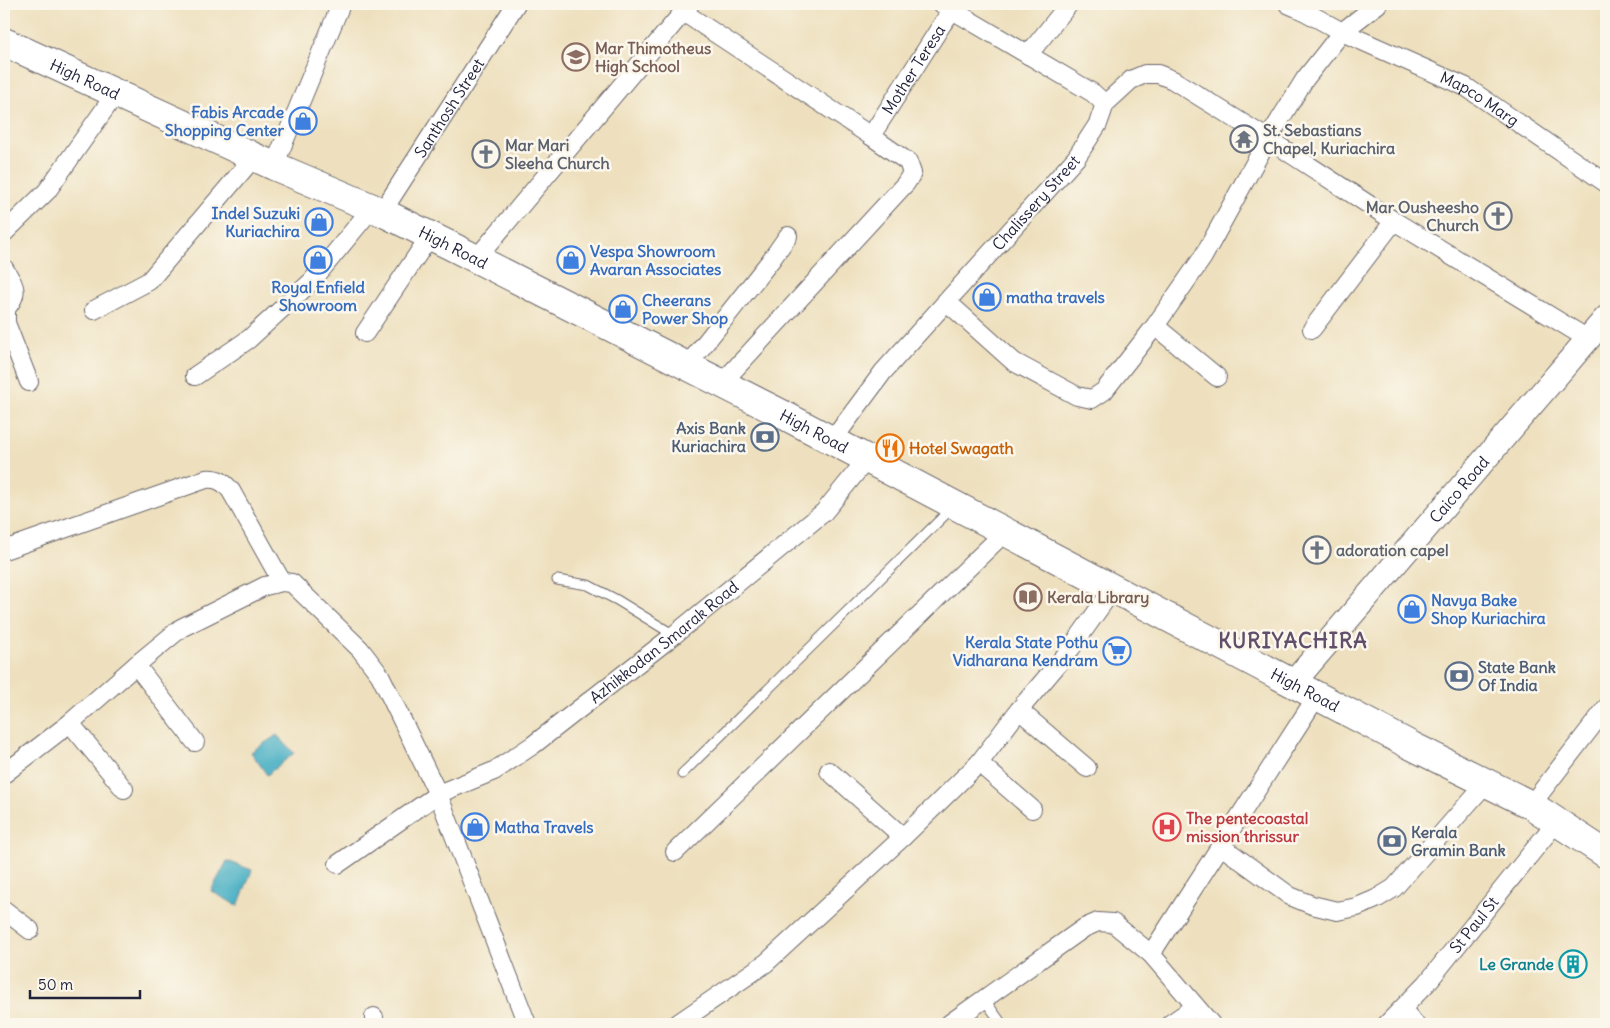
<svg xmlns="http://www.w3.org/2000/svg" width="1610" height="1028" font-family="Delius,sans-serif">
  <style>
    .water { fill: #44aec3; stroke: #33687f }
    .lines { fill: none; stroke-linecap: round; stroke-linejoin: round }
    .lane-casing { stroke: #696469; stroke-width: 11 }
    .street-casing { stroke: #696469; stroke-width: 20 }
    .secondary-casing { stroke: #696469; stroke-width: 26 }
    .primary-casing { stroke: #696469; stroke-width: 30 }
    .lane { stroke: #fff; stroke-width: 9 }
    .street { stroke: #fff; stroke-width: 18 }
    .secondary { stroke: #fff; stroke-width: 24 }
    .primary { stroke: #fff; stroke-width: 28 }
    .labels { text-anchor: middle; dominant-baseline: central; stroke-width: 5; stroke-linejoin: round; paint-order: stroke }
    .education-label { font-size: 16px; font-weight: bold; fill: #785e54; stroke: #fbf7ec; text-anchor: start }
    .street-label { font-size: 16px; fill: #22223b; stroke: #fbf7ec }
    .shop-label { font-size: 16px; font-weight: bold; fill: #366cbe; stroke: #fbf7ec; text-anchor: start }
    .worship-label { font-size: 16px; font-weight: bold; fill: #5b616d; stroke: #fbf7ec; text-anchor: start }
    .service-label { font-size: 16px; font-weight: bold; fill: #4e5e75; stroke: #fbf7ec; text-anchor: start }
    .food-label { font-size: 16px; font-weight: bold; fill: #c56008; stroke: #fbf7ec; text-anchor: start }
    .health-label { font-size: 16px; font-weight: bold; fill: #be3a42; stroke: #fbf7ec; text-anchor: start }
    .culture-label { font-size: 16px; font-weight: bold; fill: #0d838f; stroke: #fbf7ec; text-anchor: end }
    .district-label { font-size: 21px; font-weight: bold; letter-spacing: 1px; fill: #614e6b; stroke: #fbf7ec }
  </style>
  <rect width="100%" height="100%" fill="#fbf7ec"/>
  <filter id="ink" filterUnits="userSpaceOnUse"><feTurbulence type="fractalNoise" baseFrequency=".02" numOctaves="2"/><feDisplacementMap in="SourceGraphic" scale="10" xChannelSelector="R" yChannelSelector="G"/><feConvolveMatrix kernelMatrix="1 2 1 2 8 2 1 2 1" color-interpolation-filters="sRGB"/></filter>
  <filter id="wash" filterUnits="userSpaceOnUse"><feTurbulence type="fractalNoise" baseFrequency=".0096" numOctaves="4" result="noise"/><feDisplacementMap in="SourceGraphic" scale="20" xChannelSelector="R" yChannelSelector="G"/><feGaussianBlur stdDeviation="1.12" result="paint"/><feColorMatrix in="noise" values="0 0 0 0 0 0 0 0 0 0 0 0 0 0 0 0 0 1.4 0 .05"/><feComposite in="paint" operator="in"/></filter>
  <g filter="url(#wash)">
    <rect width="100%" height="100%" fill="#eee0be"/>
    <path class="water" d="M277,735L294,753L267,775L251,752Z
      M227,861L252,870L238,906L211,891Z"/>
  </g>
  <g filter="url(#ink)">
    <g class="lines">
      <g class="lane-casing">
        <path id="lane" d="M557,580L588,585L617,600L674,635
          M682,774L952,508
          M984,999L1002,1024"/>
      </g>
      <g class="street-casing">
        <g id="street">
          <path d="M942,4L1093,93L1105,104"/>
          <path id="s1" d="M1288,4L1304,11L1342,32L1466,87L1606,183"/>
          <path d="M1378,4L1342,32L1305,79L1268,139L1394,221L1588,339"/>
          <path d="M683,12L871,136L908,162L912,173L906,183L721,384"/>
          <path d="M1028,55L1069,4"/>
          <path id="s2" d="M871,136L943,23L957,4"/>
          <path d="M274,166L341,4"/>
          <path id="s3" d="M382,212L516,4"/>
          <path d="M4,233L47,191L116,93"/>
          <path d="M476,259L690,4"/>
          <path d="M4,268C14,286 21,291 6,309V323L29,382"/>
          <path d="M94,310L149,281L254,157"/>
          <path d="M1155,326L1217,377"/>
          <path d="M1312,329L1394,221"/>
          <path d="M365,333L430,236"/>
          <path d="M687,366L771,260L788,236"/>
          <path d="M195,376L249,339L312,281L372,208"/>
          <path id="s4" d="M832,441L883,372L1076,158L1098,124L1105,104L1131,80L1145,74H1158L1173,80L1268,139L1203,257L1155,326L1104,391L1092,399L1077,396L1014,362L946,301"/>
          <path d="M4,550L206,479C218,478 224,482 231,491L282,582"/>
          <path d="M136,665L195,742"/>
          <path d="M1019,710L1087,768"/>
          <path d="M70,723L124,789"/>
          <path d="M979,763L1032,809"/>
          <path d="M829,771L903,837"/>
          <path d="M4,774L70,723L136,665L181,628L265,586L282,582L292,583L360,649L380,675L438,794L527,1024"/>
          <path d="M1531,805L1606,708"/>
          <path d="M1221,846L1290,896L1312,905L1337,911L1357,907L1376,899L1394,888L1486,783"/>
          <path d="M675,852L1005,532"/>
          <path id="s5" d="M338,864L438,794L494,771L533,745L674,635L824,512L867,459"/>
          <path d="M4,910L30,930"/>
          <path d="M1151,954L1211,1024"/>
          <path d="M1402,1009L1415,1024"/>
          <path d="M374,1024V1017"/>
          <path d="M677,1024L766,963L903,837L979,763L1019,710L1069,651L1113,589"/>
          <path d="M949,1024L1084,928L1098,922L1113,923L1151,954L1317,696"/>
          <path d="M1170,1024L1195,1007"/>
          <path id="s6" d="M1387,1024L1427,983L1557,821"/>
        </g>
      </g>
      <g class="secondary-casing">
        <g id="secondary">
          <path id="s7" d="M1293,683L1606,318"/>
        </g>
      </g>
      <g class="primary-casing">
        <g id="primary">
          <path id="s8" d="M4,42L274,166L382,212L449,245L778,412L1412,746L1531,805L1606,854"/>
        </g>
      </g>
      <use href="#lane" class="lane"/>
      <use href="#street" class="street"/>
      <use href="#secondary" class="secondary"/>
      <use href="#primary" class="primary"/>
    </g>
  </g>
  <defs>
    <g id="school-ring" transform="scale(1.4375)"><circle r="9.5" fill="#fbf7ec" stroke="#8d6e63" stroke-width="1.5"/><path d="M0-5L7-2L0 1L-7-2ZM-4 1L0 2.5L4 1V4Q0 6-4 4Z" fill="#8d6e63"/></g>
    <g id="shop-ring" transform="scale(1.4375)"><circle r="9.5" fill="#fbf7ec" stroke="#3f7fe0" stroke-width="1.5"/><path d="M-5-2.5h2.3a2.7 3.5 0 0 1 5.4 0H5L5.5 6h-11ZM-1.5-2.5h3a1.5 2.3 0 0 0-3 0Z" fill="#3f7fe0"/></g>
    <g id="temple-ring" transform="scale(1.4375)"><circle r="9.5" fill="#fbf7ec" stroke="#6b7280" stroke-width="1.5"/><path d="M0-6L5-2H3V0L6.5 2.5H4V6H1.5V3h-3V6H-4V2.5H-6.5L-3 0V-2H-5Z" fill="#6b7280"/></g>
    <g id="church-ring" transform="scale(1.4375)"><circle r="9.5" fill="#fbf7ec" stroke="#6b7280" stroke-width="1.5"/><path d="M-1.2-6h2.4v3.5h3.3v2.4h-3.3V6h-2.4V-.1h-3.3v-2.4h3.3Z" fill="#6b7280"/></g>
    <g id="bank-ring" transform="scale(1.4375)"><circle r="9.5" fill="#fbf7ec" stroke="#5c6f8a" stroke-width="1.5"/><path d="M-6-4H6V4H-6ZM0-2.3a2.3 2.3 0 1 0 0 4.6a2.3 2.3 0 1 0 0-4.6Z" fill="#5c6f8a"/></g>
    <g id="restaurant-ring" transform="scale(1.4375)"><circle r="9.5" fill="#fbf7ec" stroke="#e8710a" stroke-width="1.5"/><path d="M-5-6h1v4h1v-4h1v4h1v-4h1v5L-1.5 .5V6h-2V.5L-5-1ZM5-6V6H3V1.5H1.5Q1.5-4 5-6Z" fill="#e8710a"/></g>
    <g id="library-ring" transform="scale(1.4375)"><circle r="9.5" fill="#fbf7ec" stroke="#8d6e63" stroke-width="1.5"/><path d="M-6-4Q-3-5.5-.7-3.5V5Q-3 3-6 4ZM6-4Q3-5.5 .7-3.5V5Q3 3 6 4Z" fill="#8d6e63"/></g>
    <g id="supermarket-ring" transform="scale(1.4375)"><circle r="9.5" fill="#fbf7ec" stroke="#3f7fe0" stroke-width="1.5"/><path d="M-6-5.5h2.5l.6 2H6L4.5 2H-2.5L-4.4-4H-6ZM-1.5 3.2a1.3 1.3 0 1 0 .1 0ZM3 3.2a1.3 1.3 0 1 0 .1 0Z" fill="#3f7fe0"/></g>
    <g id="hospital-ring" transform="scale(1.4375)"><circle r="9.5" fill="#fbf7ec" stroke="#e0444e" stroke-width="1.5"/><path d="M-5-5h3v3.5h4V-5h3V5h-3V1.5h-4V5h-3Z" fill="#e0444e"/></g>
    <g id="building-ring" transform="scale(1.4375)"><circle r="9.5" fill="#fbf7ec" stroke="#0f9aa8" stroke-width="1.5"/><path d="M-4-6H4V6H1V3H-1V6H-4ZM-2.5-4.3h1.7v1.8h-1.7ZM.8-4.3h1.7v1.8H.8ZM-2.5-1h1.7V.8h-1.7ZM.8-1h1.7V.8H.8Z" fill="#0f9aa8"/></g>
  </defs>
  <g fill-rule="evenodd">
    <use href="#school-ring" x="576" y="57"/>
    <use href="#shop-ring" x="303" y="121"/>
    <use href="#temple-ring" x="1244" y="139"/>
    <use href="#church-ring" x="486" y="154"/>
    <use href="#church-ring" x="1498" y="216"/>
    <use href="#shop-ring" x="319" y="222"/>
    <use href="#shop-ring" x="318" y="260"/>
    <use href="#shop-ring" x="571" y="260"/>
    <use href="#shop-ring" x="987" y="297"/>
    <use href="#shop-ring" x="623" y="309"/>
    <use href="#bank-ring" x="765" y="437"/>
    <use href="#restaurant-ring" x="890" y="448"/>
    <use href="#church-ring" x="1317" y="550"/>
    <use href="#library-ring" x="1028" y="597"/>
    <use href="#shop-ring" x="1412" y="609"/>
    <use href="#supermarket-ring" x="1117" y="651"/>
    <use href="#bank-ring" x="1459" y="676"/>
    <use href="#shop-ring" x="475" y="827"/>
    <use href="#hospital-ring" x="1167" y="827"/>
    <use href="#bank-ring" x="1392" y="841"/>
    <use href="#building-ring" x="1573" y="964"/>
  </g>
  <g class="labels">
    <g class="education-label">
      <text x="595" y="48">Mar Thimotheus<tspan x="595" dy="18">High School</tspan></text>
      <text x="1047" y="597">Kerala Library</text>
    </g>
    <g class="street-label">
      <text stroke="none"><textPath href="#s2" startOffset="79">Mother Teresa</textPath></text>
      <text stroke="none"><textPath href="#s8" startOffset="89">High Road</textPath></text>
      <text stroke="none"><textPath href="#s1" startOffset="214">Mapco Marg</textPath></text>
      <text stroke="none"><textPath href="#s3" startOffset="124">Santhosh Street</textPath></text>
      <text stroke="none"><textPath href="#s4" startOffset="314">Chalissery Street</textPath></text>
      <text stroke="none"><textPath href="#s8" startOffset="494">High Road</textPath></text>
      <text stroke="none"><textPath href="#s8" startOffset="899">High Road</textPath></text>
      <text stroke="none"><textPath href="#s7" startOffset="255">Caico Road</textPath></text>
      <text stroke="none"><textPath href="#s5" startOffset="396">Azhikkodan Smarak Road</textPath></text>
      <text stroke="none"><textPath href="#s8" startOffset="1454">High Road</textPath></text>
      <text stroke="none"><textPath href="#s6" startOffset="132">St Paul St</textPath></text>
    </g>
    <g class="shop-label">
      <text x="284" y="112" text-anchor="end">Fabis Arcade<tspan x="284" dy="18">Shopping Center</tspan></text>
      <text x="300" y="213" text-anchor="end">Indel Suzuki<tspan x="300" dy="18">Kuriachira</tspan></text>
      <text x="590" y="251">Vespa Showroom<tspan x="590" dy="18">Avaran Associates</tspan></text>
      <text x="318" y="287" text-anchor="middle">Royal Enfield<tspan x="318" dy="18">Showroom</tspan></text>
      <text x="1006" y="297">matha travels</text>
      <text x="642" y="300">Cheerans<tspan x="642" dy="18">Power Shop</tspan></text>
      <text x="1431" y="600">Navya Bake<tspan x="1431" dy="18">Shop Kuriachira</tspan></text>
      <text x="1098" y="642" text-anchor="end">Kerala State Pothu<tspan x="1098" dy="18">Vidharana Kendram</tspan></text>
      <text x="494" y="827">Matha Travels</text>
    </g>
    <g class="worship-label">
      <text x="1263" y="130">St. Sebastians<tspan x="1263" dy="18">Chapel, Kuriachira</tspan></text>
      <text x="505" y="145">Mar Mari<tspan x="505" dy="18">Sleeha Church</tspan></text>
      <text x="1479" y="207" text-anchor="end">Mar Ousheesho<tspan x="1479" dy="18">Church</tspan></text>
      <text x="1336" y="550">adoration capel</text>
    </g>
    <g class="service-label">
      <text x="746" y="428" text-anchor="end">Axis Bank<tspan x="746" dy="18">Kuriachira</tspan></text>
      <text x="1478" y="667">State Bank<tspan x="1478" dy="18">Of India</tspan></text>
      <text x="1411" y="832">Kerala<tspan x="1411" dy="18">Gramin Bank</tspan></text>
    </g>
    <g class="food-label">
      <text x="909" y="448">Hotel Swagath</text>
    </g>
    <g class="health-label">
      <text x="1186" y="818">The pentecoastal<tspan x="1186" dy="18">mission thrissur</tspan></text>
    </g>
    <g class="culture-label">
      <text x="1554" y="964">Le Grande</text>
    </g>
    <g class="district-label">
      <text x="1293" y="640">KURIYACHIRA</text>
    </g>
  </g>
  <rect width="1610" height="1028" fill="none" stroke="#fbf7ec" stroke-width="20"/>
  <path d="M30 990v8h110v-8" fill="none" stroke="#22223b" stroke-width="2.5"/>
  <text x="38" y="990" font-size="15" fill="#22223b" stroke="#fbf7ec" stroke-width="4" paint-order="stroke">50 m</text>
</svg>
